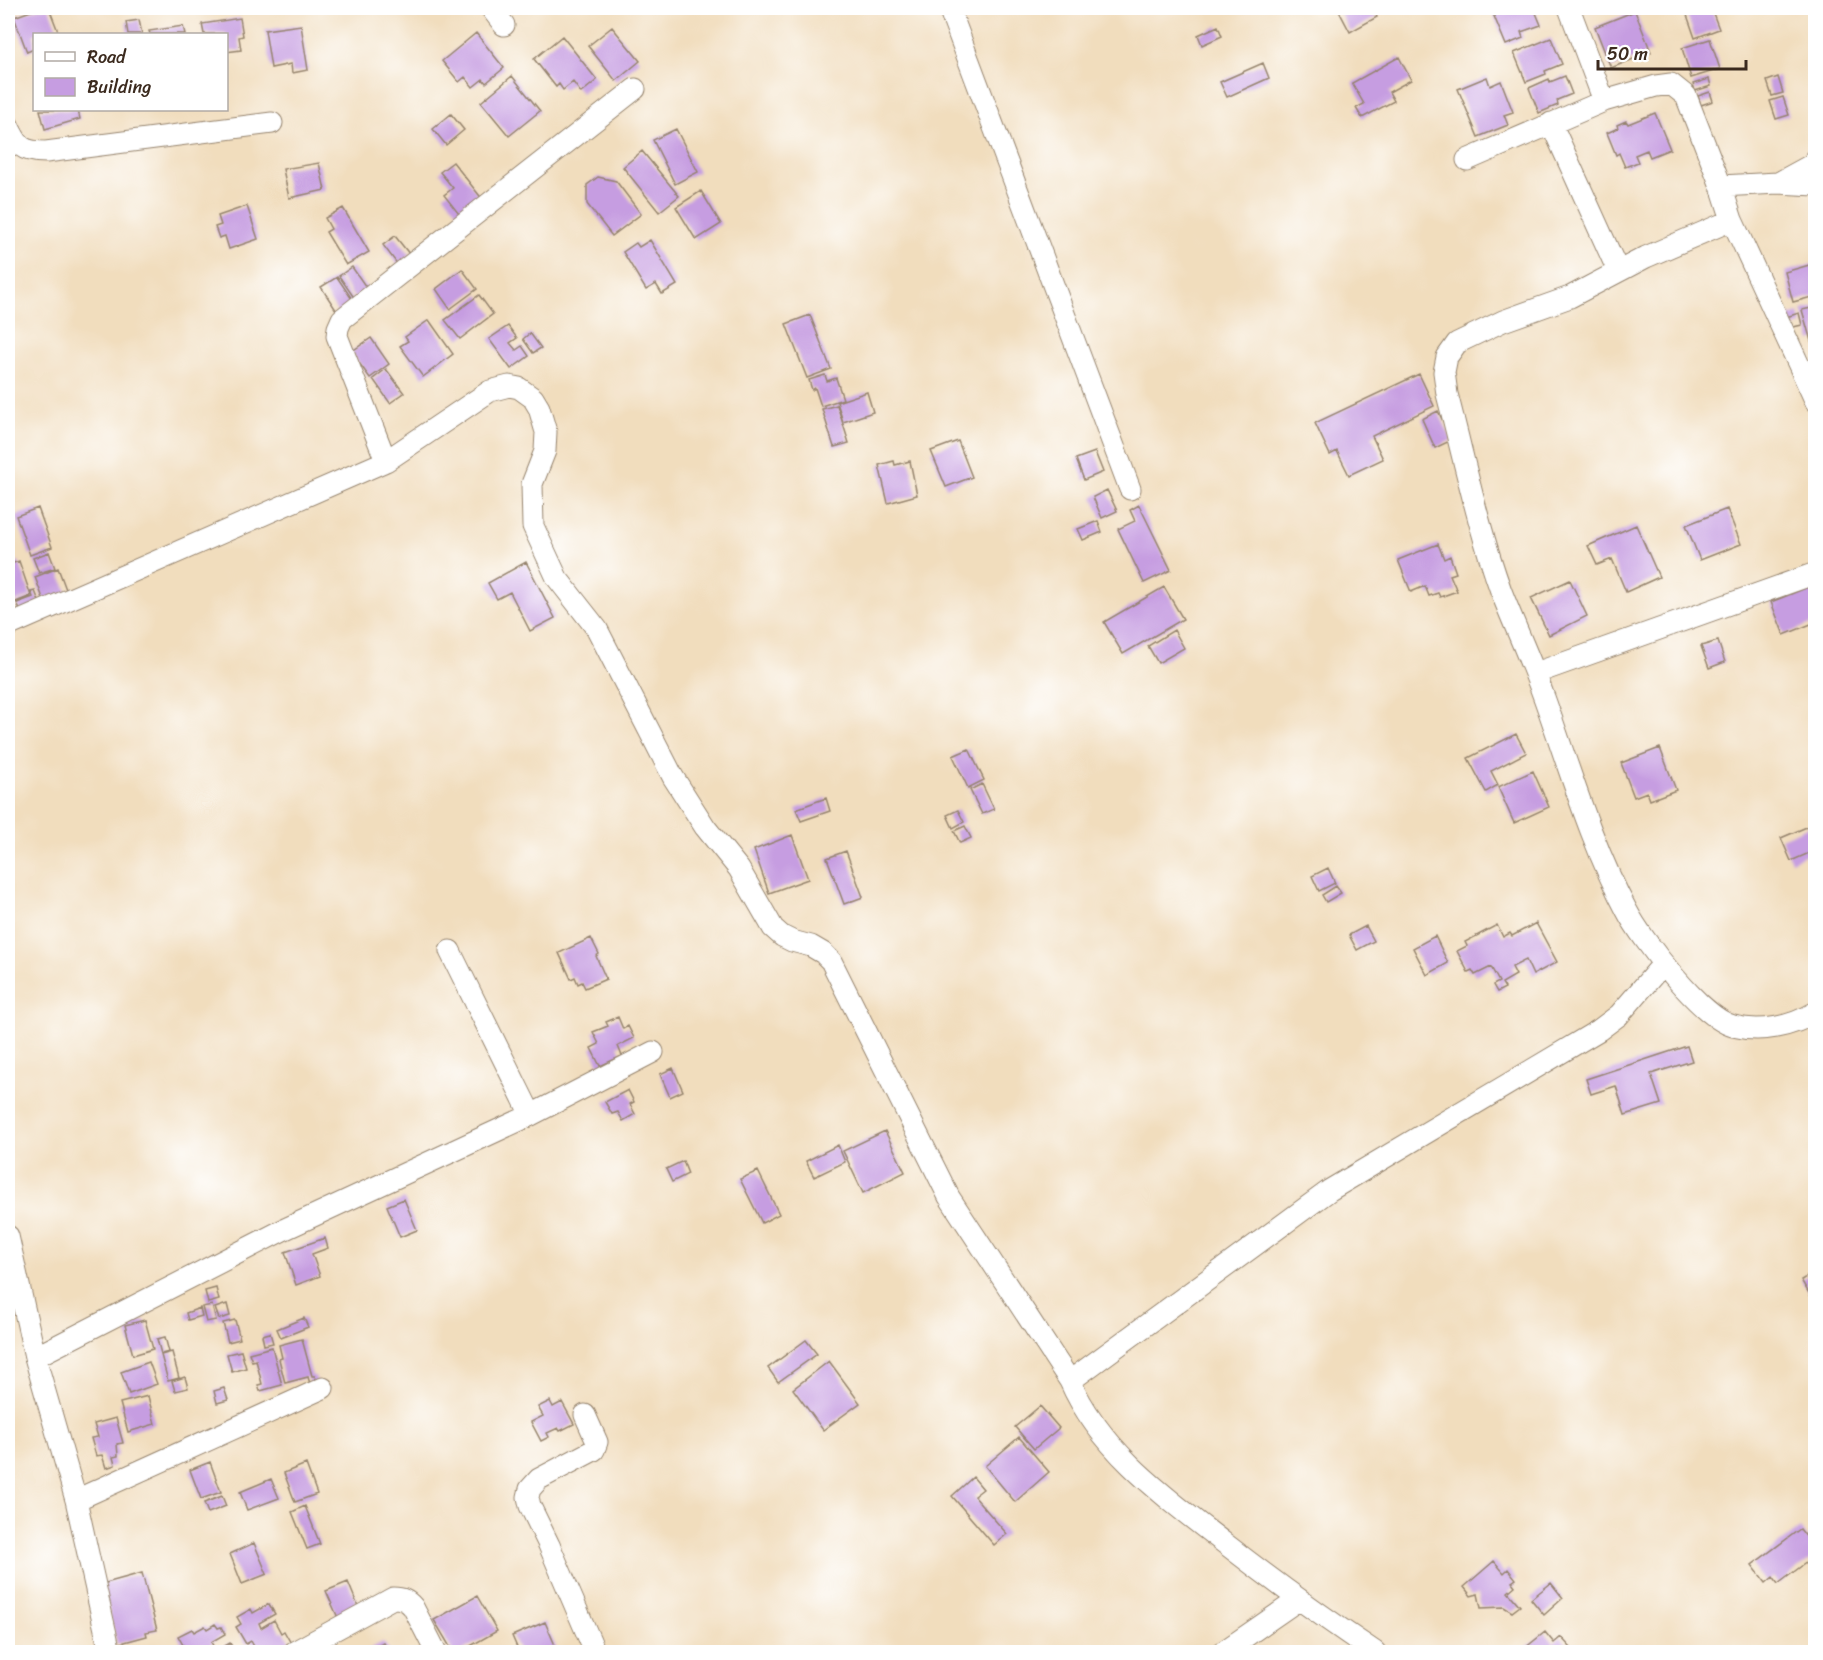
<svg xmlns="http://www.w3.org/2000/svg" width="1823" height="1660" font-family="Sriracha,sans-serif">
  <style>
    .building { fill: #c69de1 }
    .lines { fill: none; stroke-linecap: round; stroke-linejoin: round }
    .street-casing { stroke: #96846e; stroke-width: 23 }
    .street { stroke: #fff; stroke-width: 21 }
  </style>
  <rect width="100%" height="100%" fill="#fff"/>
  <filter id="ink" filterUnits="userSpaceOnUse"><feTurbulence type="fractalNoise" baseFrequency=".0167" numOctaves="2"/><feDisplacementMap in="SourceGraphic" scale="12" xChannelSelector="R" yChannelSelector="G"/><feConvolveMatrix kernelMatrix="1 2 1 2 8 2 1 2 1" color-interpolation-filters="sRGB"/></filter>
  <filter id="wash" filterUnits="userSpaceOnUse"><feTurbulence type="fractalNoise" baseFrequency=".008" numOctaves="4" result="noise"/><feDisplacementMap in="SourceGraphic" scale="24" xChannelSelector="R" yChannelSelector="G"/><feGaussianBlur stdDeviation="1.35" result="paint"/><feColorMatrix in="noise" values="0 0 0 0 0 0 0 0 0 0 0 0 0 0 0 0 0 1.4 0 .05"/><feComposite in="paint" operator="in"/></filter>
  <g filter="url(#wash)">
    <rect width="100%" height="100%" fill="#f1ddbd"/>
    <g id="blocks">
      <path class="building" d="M39,8H49L59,34H34V49L27,52L14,17Z
        M1345,8H1372L1377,17L1350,32L1339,11Z
        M1496,8H1534L1541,25L1521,32L1523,38L1506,45L1491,9Z
        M1698,8H1711L1719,29L1695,38L1686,12Z
        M1635,11L1651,52L1611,68L1595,27Z
        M240,18L243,36L239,37L241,50L226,52V34H204L202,24Z
        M139,20L142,34H128L126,22Z
        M301,25L308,70L292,73L291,64L271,68L265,30Z
        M183,26L185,34H150L149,31Z
        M1218,26L1222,36L1202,45L1198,35Z
        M612,27L640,61L616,81L588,46Z
        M476,33L504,68L486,83L483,79L473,87L465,77L459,82L442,61Z
        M562,36L597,80L581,93L573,82L563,90L559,84L556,87L534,59Z
        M1551,38L1562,64L1545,71L1546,74L1526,82L1514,53Z
        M1710,39L1720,69L1691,78L1682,48Z
        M1399,57L1411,80L1389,92L1394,101L1362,118L1356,108L1364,104L1352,83Z
        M1263,63L1269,78L1227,97L1220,82Z
        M512,76L540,111L509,136L481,102Z
        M1565,76L1572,94L1557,100L1558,105L1539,113L1529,88L1549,79L1550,82Z
        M1487,77L1490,86L1501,81L1513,112L1504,115L1508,125L1478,137L1458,89Z
        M1778,77L1783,93L1772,96L1767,81Z
        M1709,79L1711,86L1695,91L1693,84Z
        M1710,92L1713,101L1701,105L1698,96Z
        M1783,97L1789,115L1776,119L1770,101Z
        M40,110H78L80,119L45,129Z
        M1655,113L1670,149L1650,157L1647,150L1635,155L1638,162L1625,167L1619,153L1616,155L1607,133L1618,128L1617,125L1626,121L1628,124Z
        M451,114L464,130L446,145L433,129Z
        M676,129L698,172L675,184L653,140Z
        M642,151L679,196L659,212L623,167Z
        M453,162L483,200L462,218L444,195L453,188L440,172Z
        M319,163L325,190L289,198L283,169Z
        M598,177L616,181L641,214L612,236L587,204V185Z
        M701,191L721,224L696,240L676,207Z
        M247,206L258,239L229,249L225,236L219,238L215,227L221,225L218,216Z
        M343,208L369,252L346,265L326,232L331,229L325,218Z
        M395,236L410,255L398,265L383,245Z
        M650,240L677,285L662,294L656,284L646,290L623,252L636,243L639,247Z
        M1816,263V296L1793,302L1785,272Z
        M352,267L368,290L355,299L339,276Z
        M462,269L477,289L450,309L436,289Z
        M337,277L354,302L338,313L321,287Z
        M479,295L493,314L460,339L445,320Z
        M1816,307V339L1811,341L1802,310Z
        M1799,313L1802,325L1789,328L1786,317Z
        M810,315L831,369L807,378L786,324Z
        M429,320L453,354L423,377L400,346L408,341L405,337Z
        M508,326L517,338L510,343L516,350L522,346L529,356L511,369L489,339Z
        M530,333L541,348L533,353L523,339Z
        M371,338L389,364L370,378L351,352Z
        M386,369L404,393L390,403L373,379Z
        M1419,374L1434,406L1372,436L1383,459L1349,475L1337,451L1330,455L1315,423Z
        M825,375L827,381L836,378L843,399L821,406L815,388L812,390L809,380Z
        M867,392L873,412L843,422L837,402Z
        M837,405L849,443L834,447L822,409Z
        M1438,411L1452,440L1435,448L1422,419Z
        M958,441L972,477L946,487L931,451Z
        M1095,452L1103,472L1084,480L1076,459Z
        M894,461L895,465L910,461L917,495L888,503L879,465Z
        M1107,490L1117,511L1102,518L1093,497Z
        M1139,505L1171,570L1144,583L1118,529L1135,521L1130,510Z
        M38,508L52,547L30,555L16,516Z
        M1727,509L1741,544L1700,560L1686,525Z
        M1098,521L1102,532L1083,540L1078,529Z
        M1636,525L1659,577L1626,592L1612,559L1597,565L1588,546Z
        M1438,544L1444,559L1450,556L1456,573L1450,575L1457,591L1440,597L1438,593L1429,596L1425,586L1411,592L1398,560Z
        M49,552L55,568L39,573L33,558Z
        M19,561L31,596L8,605V565Z
        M526,562L555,618L530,631L510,592L497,599L488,583Z
        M58,568L67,592L44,601L35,577Z
        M1570,580L1587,616L1549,635L1531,598Z
        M1816,584V622L1784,635L1771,602Z
        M1164,587L1183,619L1123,654L1104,622Z
        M35,591L41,606L21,613L17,603L33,597L31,592Z
        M1174,630L1184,648L1158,663L1148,646Z
        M1718,641L1725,662L1709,668L1701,646Z
        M1516,734L1526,753L1491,771L1498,785L1486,792L1468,758Z
        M1660,748L1676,790L1650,800L1647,792L1634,797L1621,763Z
        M969,749L984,780L968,788L953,756Z
        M1533,771L1549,807L1514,823L1498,787Z
        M982,784L994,809L982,814L970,790Z
        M826,798L830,811L801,821L796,809Z
        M958,810L964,822L953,828L947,815Z
        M1816,823V850L1791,861L1781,838Z
        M965,826L971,838L960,843L954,831Z
        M792,835L808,879L769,893L754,850Z
        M846,851L863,897L844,904L827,858Z
        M1328,868L1335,883L1319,891L1312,876Z
        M1336,886L1341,893L1326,902L1322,895Z
        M1536,923L1557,962L1533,975L1526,960L1512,967L1516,975L1502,983L1505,988L1497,992L1493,985L1499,982L1491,967L1475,975L1472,970L1468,972L1457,951L1467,946L1465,942L1497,925L1503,937L1510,933L1512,936Z
        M1366,926L1374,941L1357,950L1349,935Z
        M1435,936L1448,963L1427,975L1413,948Z
        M591,938L599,954L596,956L606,979L585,988L582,982L578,984L575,977L571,979L559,953Z
        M618,1017L623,1029L628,1026L634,1038L618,1046L622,1056L600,1066L591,1048L599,1044L593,1032L608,1026L606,1022Z
        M1687,1046L1692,1061L1651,1074L1661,1104L1625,1115L1616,1086L1591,1094L1586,1079Z
        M673,1068L683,1091L670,1097L660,1074Z
        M628,1090L634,1102L630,1104L635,1114L623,1121L618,1112L612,1114L605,1102Z
        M885,1131L905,1172L863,1193L843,1151Z
        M838,1145L845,1162L814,1177L806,1161Z
        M683,1161L688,1174L672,1182L666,1169Z
        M758,1171L779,1214L762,1223L740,1179Z
        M404,1199L417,1230L400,1237L387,1206Z
        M325,1238L328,1248L312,1254L320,1276L296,1285L285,1252Z
        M1816,1271V1291L1810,1295L1801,1280Z
        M216,1288L219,1300L208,1303L205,1291Z
        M227,1304L230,1316L219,1319L215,1308Z
        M212,1305L216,1320L206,1322L202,1307Z
        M200,1308L202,1316L188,1320L186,1313Z
        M304,1318L308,1327L281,1338L277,1329Z
        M145,1320L153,1349L133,1355L125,1325Z
        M235,1320L240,1339L228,1342L223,1323Z
        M270,1333L273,1343L264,1345L262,1335Z
        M165,1337L169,1352L161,1354L157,1339Z
        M302,1339L312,1376H315L318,1386L310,1384L308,1377L285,1383L279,1359L282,1358L279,1345Z
        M806,1340L817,1354L778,1382L768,1368Z
        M272,1347L282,1385L260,1391L258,1385L262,1384L256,1360L252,1361L249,1353Z
        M241,1351L246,1368L232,1372L227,1354Z
        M172,1352L179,1378L168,1381L161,1355Z
        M829,1361L860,1403L823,1430L793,1389Z
        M149,1362L157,1384L129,1394L121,1372Z
        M185,1377L188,1388L175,1391L172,1381Z
        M224,1388L228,1400L217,1403L214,1391Z
        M148,1396L155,1424L128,1432L120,1403Z
        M550,1401L553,1407L562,1402L574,1424L560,1431L558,1428L547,1433L549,1437L541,1441L531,1422L543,1416L538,1407Z
        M1040,1406L1059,1428L1034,1449L1015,1427Z
        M116,1418L123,1443L117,1444L118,1456L113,1457L115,1465L106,1468L102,1455L96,1456L91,1438L98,1437L94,1424Z
        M1019,1437L1049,1472L1015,1502L985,1466Z
        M210,1462L221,1492L201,1499L190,1470Z
        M306,1464L317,1494L295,1502L284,1473Z
        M973,1477L983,1489L974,1496L1007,1534L994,1545L952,1496Z
        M271,1479L279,1498L247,1510L240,1492Z
        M222,1496L226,1506L208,1513L204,1503Z
        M305,1506L320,1544L307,1549L292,1512Z
        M1800,1529L1816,1549V1555L1778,1584L1773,1577L1766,1583L1752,1565Z
        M254,1543L267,1574L242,1584L230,1554Z
        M1494,1561L1504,1573L1508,1569L1516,1579L1512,1582L1515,1586L1508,1592L1520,1606L1512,1612L1504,1607L1481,1608L1478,1594L1471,1596L1464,1587Z
        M142,1573L157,1630L146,1632L147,1636L117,1644L102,1584Z
        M348,1582L360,1611L339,1620L326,1591Z
        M1551,1583L1563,1598L1544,1615L1531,1599Z
        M477,1596L497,1631L460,1652H453L434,1620Z
        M269,1604L275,1614L259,1623L261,1628L274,1620L281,1633L284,1631L293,1647L284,1652H257L251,1641L246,1644L236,1627L241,1624L237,1617L251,1609L253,1613Z
        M545,1622L558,1652H519L512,1636Z
        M215,1624L218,1628L221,1627L225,1634L211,1642L216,1651L230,1643L235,1652H187L178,1636L192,1629L194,1632L205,1626L207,1629Z
        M1545,1632L1554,1643L1561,1637L1571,1648L1565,1652H1520Z
        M383,1642L390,1652H364Z"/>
    </g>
  </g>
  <g filter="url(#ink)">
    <use href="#blocks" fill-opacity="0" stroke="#96846e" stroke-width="1.5"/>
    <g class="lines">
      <g class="street-casing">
        <path id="street" d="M491,8L504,25
          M949,8L1130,489
          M1569,8L1604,101
          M1551,123L1618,271
          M8,125C18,146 21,152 46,152L272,123
          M1467,160L1604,101L1656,86L1671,84L1686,96L1721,186L1732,220L1816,402
          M1778,183L1811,165L1816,159
          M1721,186L1778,183L1816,185
          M1732,220L1646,257L1570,297L1503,321L1457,343L1447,357L1444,372L1447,394C1464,459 1478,527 1501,591C1515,627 1532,663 1545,700C1570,770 1592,846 1627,911C1642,940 1702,1018 1733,1026C1761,1033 1791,1027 1816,1012
          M386,461L490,391L509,386L519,388L533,398L539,408L546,432L545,451L532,484L533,526L557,578L597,629L673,777L705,827L739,869L773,928L782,936L792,941L811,946L823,953L831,961L949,1197L1070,1381C1100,1450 1165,1497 1223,1542C1273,1581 1323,1617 1375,1652
          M8,626L386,461L337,336L338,328L342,319L635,89
          M1536,673L1816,573
          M450,951L531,1115
          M8,1236L35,1357L76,1500L110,1652
          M35,1357L283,1230L531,1115L653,1052
          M1070,1381L1330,1190L1599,1030L1619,1015L1663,964
          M585,1415L597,1442L594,1450L539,1479L530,1489L528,1497L530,1506L549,1545L595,1652
          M76,1500L323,1388
          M294,1652L393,1598C402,1598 407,1600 413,1607L436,1652
          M1223,1652L1298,1600"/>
      </g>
      <use href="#street" class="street"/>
    </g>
  </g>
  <rect width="1823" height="1660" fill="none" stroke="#fff" stroke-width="30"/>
  <rect x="33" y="33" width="195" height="78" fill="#ffffff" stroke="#b1aaa5" stroke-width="1.5"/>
  <rect x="45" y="52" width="30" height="9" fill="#ffffff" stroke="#b1aaa5" stroke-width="1.5"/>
  <text x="87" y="63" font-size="18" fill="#3b2a1e">Road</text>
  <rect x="45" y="78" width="30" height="18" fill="#c69de1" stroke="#b1aaa5" stroke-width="1.5"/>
  <text x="87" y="93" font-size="18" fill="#3b2a1e">Building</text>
  <path d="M1598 60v9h148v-9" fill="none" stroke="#3b2a1e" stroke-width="3"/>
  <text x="1607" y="60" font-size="18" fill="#3b2a1e" stroke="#ffffff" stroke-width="4.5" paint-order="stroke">50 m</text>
</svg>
